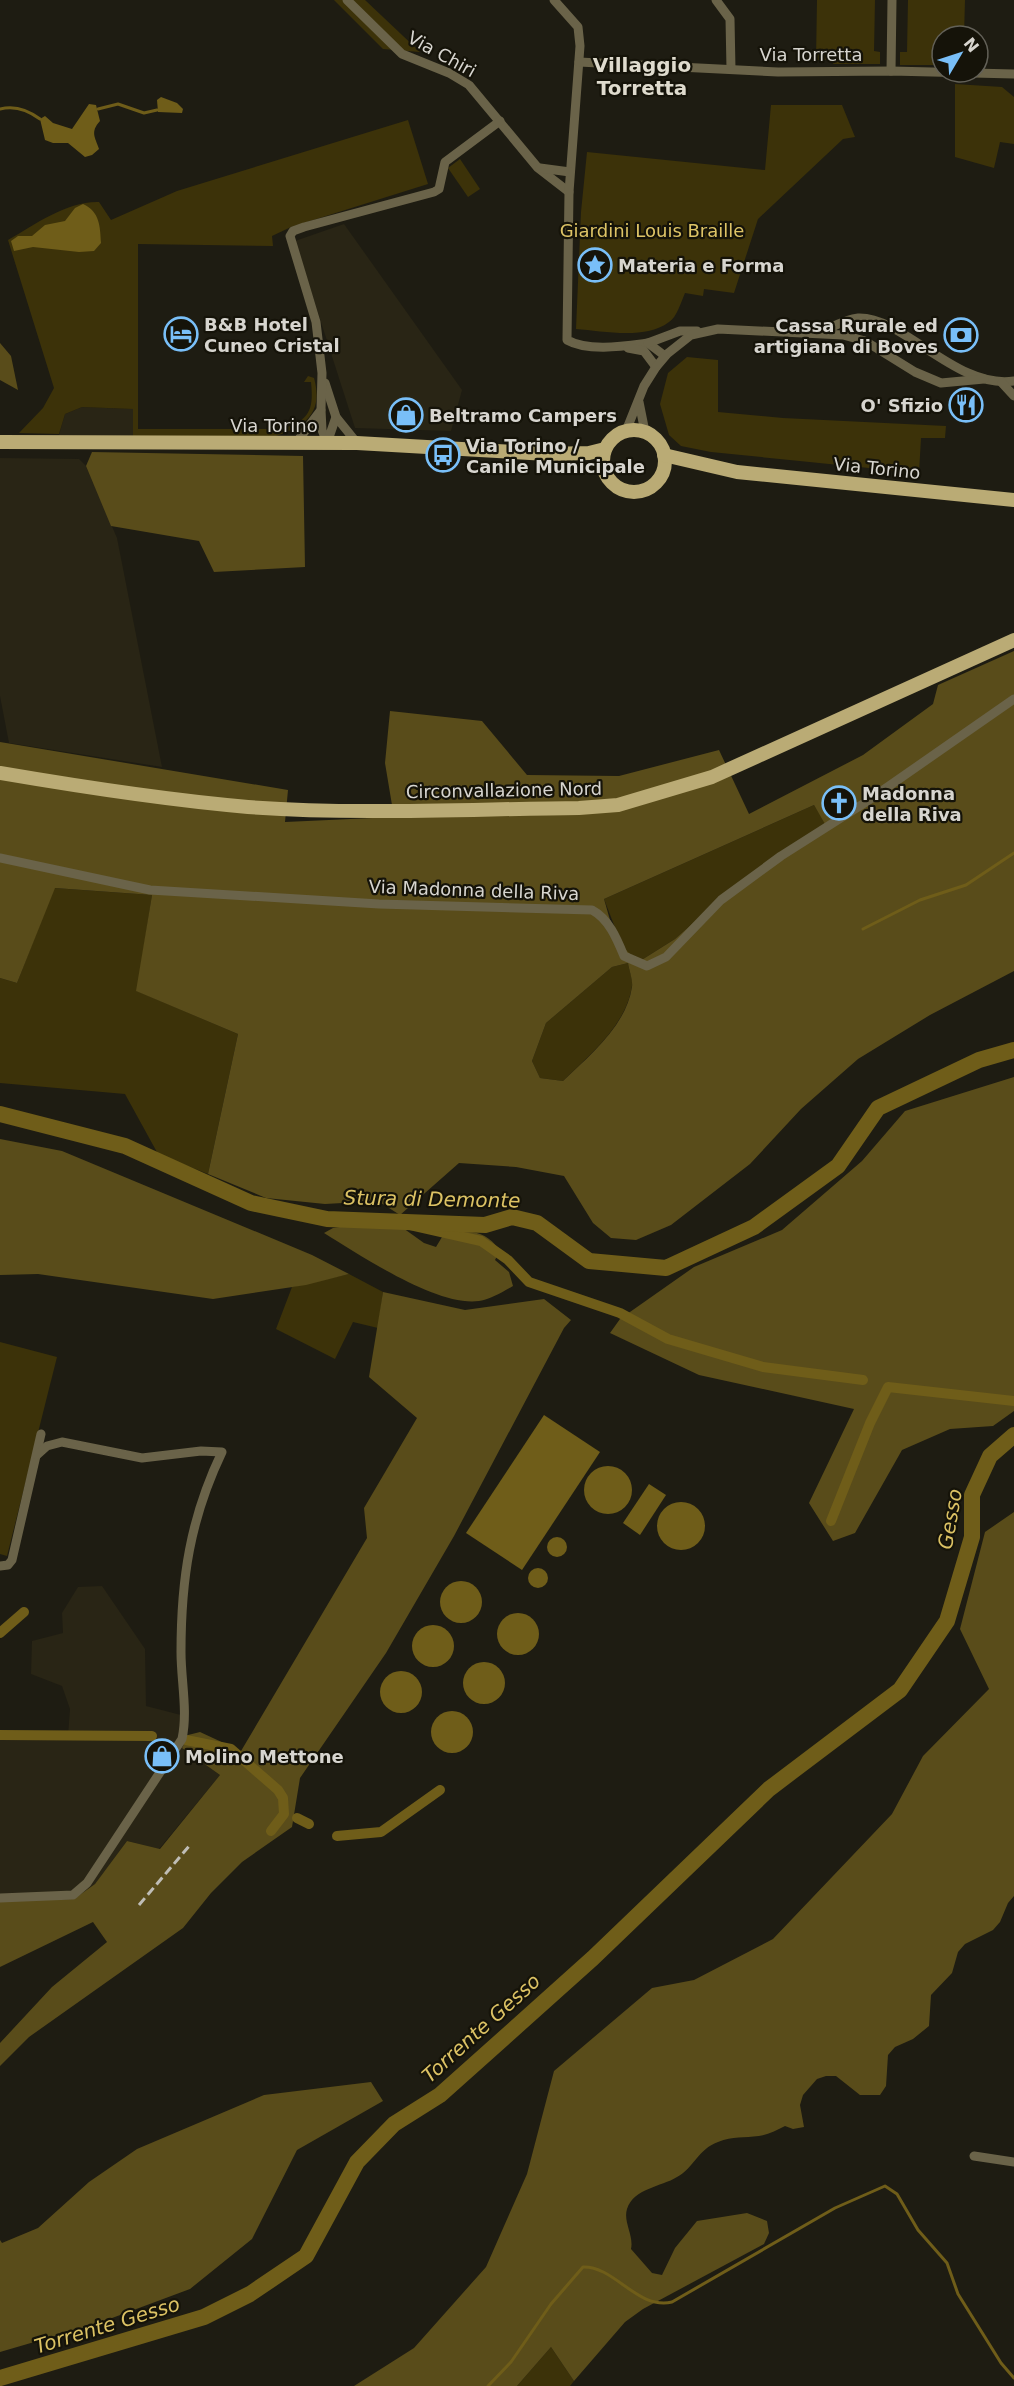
<svg xmlns="http://www.w3.org/2000/svg" width="1014" height="2386" font-family="'DejaVu Sans',sans-serif">
<style>
.built{fill:#292515}
.green{fill:#3c3209}
.forest{fill:#594c1a;fill-rule:evenodd}
.water{fill:#6f5d19}
.lines{fill:none;stroke-linecap:round;stroke-linejoin:round}
.stream{stroke:#6f5d19;stroke-width:3}
.canal{stroke:#6f5d19;stroke-width:10}
.river{stroke:#6f5d19;stroke-width:16}
.minor{stroke:#6a6349;stroke-width:9}
.primary{stroke:#baab75;stroke-width:14}
.rail{stroke:#bfbdb6;stroke-width:3;stroke-dasharray:9 4.5;stroke-linecap:butt}
.labels{text-anchor:middle;dominant-baseline:central;stroke-width:4.5;stroke-linejoin:round;paint-order:stroke}
.street-label{font-size:18px;fill:#d7d5cf;stroke:#151309}
.park-label{font-size:18px;fill:#dec466;stroke:#151309}
.poi-label{font-size:18px;font-weight:bold;fill:#d7d5cf;stroke:#151309;text-anchor:start}
.neighbourhood-label{font-size:20px;font-weight:bold;fill:#dfdbce;stroke:#151309}
.water-label{font-size:20px;font-style:italic;fill:#dcc264;stroke:#151309}
</style>
<rect width="100%" height="100%" fill="#1e1c12"/>
<g class="built">
<path d="M344 224 462 390 451 431 355 428 295 241Z"/>
<path d="M82 407 133 409V437L58 438 65 414Z"/>
<path d="M0 458 79 459 86 466 117 538 162 767 9 743 0 696Z"/>
<path d="M102 1586 145 1649 146 1706 181 1715 185 1740 182 1748 220 1775 159 1849 127 1841 95 1884 74 1899 0 1901V1740L68 1736 70 1709 62 1686 31 1674 32 1641 63 1633 62 1613 78 1587Z"/>
</g>
<g class="green">
<path d="M334 0H365L420 52 383 49Z"/>
<path d="M817 0H875L874 51 880 52V64H833L832 60H816Z"/>
<path d="M908 0H965L964 36H942V65H900V52H907Z"/>
<path d="M955 84 1002 87 1014 97V144L1000 142 994 168 955 157Z"/>
<path d="M771 105H842L855 137 843 139 758 219 734 293 704 289 703 296 685 293C681 302 677 317 669 322 646 340 603 331 576 329L581 212 587 152 765 170Z"/>
<path d="M408 120 428 184 291 227 272 236 273 246 138 244V429H282C309 420 314 411 311 382H304L308 376 314 378C324 414 304 427 273 437H133V409L82 407 65 414 59 434 19 433 43 408 54 388 8 240C36 224 67 201 99 202L111 220 177 191Z"/>
<path d="M460 159 480 189 468 197 448 168Z"/>
<path d="M687 357 718 360V412L783 418 946 426 945 438H921L919 473 711 452 681 446 669 435 660 404 668 373Z"/>
<path d="M814 805 826 824 702 915 675 939 640 961 624 951 604 899Z"/>
<path d="M54 888 152 895 137 991 238 1034 208 1174 158 1154 125 1094 0 1083V978L17 983Z"/>
<path d="M628 963C629 970 633 979 632 986 626 1026 589 1055 563 1081L540 1078 532 1061 546 1023 612 967Z"/>
<path d="M349 1274 383 1292 378 1328 353 1322 335 1359 276 1329 292 1287Z"/>
<path d="M0 1342 57 1357 7 1556 0 1554Z"/>
<path d="M551 2347 574 2381 570 2386H517Z"/>
</g>
<g class="forest">
<path d="M0 343 11 356 18 390 0 380Z"/>
<path d="M92 452 303 456 305 567 214 572 199 541 111 526 86 466Z"/>
<path d="M1014 651V971L930 1015 858 1059 801 1109 750 1164 671 1225 636 1240 611 1238 593 1223 564 1176 516 1167 459 1163 400 1215 378 1201 325 1204 266 1198 208 1174 238 1034 136 991 152 895 55 888 17 983 0 978V742L288 790 285 822 394 817 385 763 390 711 482 721 527 775 619 776 719 750 749 814 863 755 933 704 938 685ZM814 805 825 824 702 915 675 939 640 961C615 946 612 926 604 899ZM628 963C629 970 633 980 632 987 626 1026 590 1055 563 1081L540 1078 532 1061 546 1023 612 967Z"/>
<path d="M1014 1077V1411L993 1426 950 1429 902 1450 855 1533 833 1541 809 1503 854 1409 699 1375 610 1333 620 1319 694 1267 782 1230 862 1161 905 1111Z"/>
<path d="M0 1139 62 1151 312 1255 349 1274 306 1285 213 1299 38 1274 0 1275Z"/>
<path d="M359 1224 403 1228 424 1243 436 1247 442 1237C467 1230 482 1227 500 1250L495 1260 509 1272 513 1286C502 1292 491 1299 479 1301 437 1307 360 1255 324 1233L333 1228Z"/>
<path d="M383 1292 465 1310 544 1299 571 1320 564 1328 454 1536 386 1653 300 1778 292 1827 242 1862 211 1893 183 1928 29 2037 0 2066V2043L52 1987 107 1942 93 1922 0 1967V1901L74 1899 95 1884 127 1841 160 1849 220 1775 182 1748 188 1735 200 1732 241 1751 367 1538 364 1508 417 1418 369 1377Z"/>
<path d="M1014 1512V1896L1008 1903 1000 1922 993 1930 965 1944 958 1952 952 1973 931 1995 929 2026 913 2039 895 2047 888 2055 886 2086 880 2095H860L836 2076H826L817 2079 803 2095 800 2105 804 2127 793 2129 785 2126C777 2130 768 2135 759 2136 744 2138 733 2136 718 2142 698 2149 694 2168 677 2177 661 2187 634 2188 627 2209 623 2222 634 2235 631 2249L652 2273 662 2275 675 2248 697 2221 747 2213 767 2221 769 2233 764 2244 643 2309 625 2322 574 2381 551 2347 517 2386H354L414 2348 486 2267 527 2174 554 2071 652 1988 694 1980 773 1939 892 1814 923 1756 989 1689 960 1629 985 1532Z"/>
<path d="M371 2082 383 2101 297 2150 252 2239 190 2289 96 2324 0 2352V2240L2 2243 38 2228 89 2182 137 2149 264 2095Z"/>
</g>
<g class="water">
<path d="M161 97 177 103 183 109 182 113 158 112 157 100Z"/>
<path d="M89 104 96 105 100 121C90 132 95 137 99 149L92 155 85 157 68 143H53L45 140 40 119 45 116 53 123 72 129Z"/>
<path d="M83 204C100 212 100 226 101 243L94 251 79 252 33 247 14 251 11 241 18 236H32L45 225 65 221 75 208Z"/>
<path d="M544 1415 600 1452 522 1570 466 1533Z"/>
<circle cx="608" cy="1490" r="24"/>
<path d="M649 1484 666 1495 640 1535 623 1523Z"/>
<circle cx="681" cy="1526" r="24"/>
<circle cx="557" cy="1547" r="10"/>
<circle cx="538" cy="1578" r="10"/>
<circle cx="461" cy="1602" r="21"/>
<circle cx="518" cy="1634" r="21"/>
<circle cx="433" cy="1646" r="21"/>
<circle cx="484" cy="1683" r="21"/>
<circle cx="401" cy="1692" r="21"/>
<circle cx="452" cy="1732" r="21"/>
</g>
<g class="lines">
<g class="stream">
<path d="M0 109C15 105 28 110 40 119"/>
<path d="M98 109 118 104 144 113 157 110"/>
<path d="M863 929 920 900 966 885 1014 853"/>
<path d="M488 2386 511 2362 551 2304 583 2267C615 2266 637 2310 672 2302L835 2208 885 2186 897 2194 918 2230 947 2263 958 2294 1001 2363 1014 2378"/>
</g>
<g class="canal">
<path d="M388 1220 481 1241 508 1260 529 1282 620 1313 668 1339 763 1367 863 1380"/>
<path d="M831 1521 870 1423 888 1387 1014 1401"/>
<path d="M0 1633 24 1612"/>
<path d="M0 1735 152 1736"/>
<path d="M186 1740 231 1749 278 1790 283 1798 284 1814 271 1831"/>
<path d="M297 1818 309 1824"/>
<path d="M337 1836 381 1832 440 1790"/>
</g>
<g class="river">
<path d="M0 1114 125 1146 251 1203 327 1219 485 1225 512 1217 537 1223 589 1261 666 1268 754 1227 838 1166 878 1108 979 1060 1014 1050"/>
<path d="M0 2378 204 2317 250 2294 306 2256 357 2162 394 2124 440 2095 496 2045 593 1958 769 1789 900 1690 947 1621 972 1537V1495L990 1456 1014 1435"/>
</g>
<g class="minor">
<path d="M347 0 402 54 449 73 469 85 538 168 569 192"/>
<path d="M554 0 578 27 580 46 569 192 567 340C588 352 625 346 648 343L665 356"/>
<path d="M716 0 730 19 731 69"/>
<path d="M579 62 778 72 891 71 1014 74"/>
<path d="M891 71 892 0"/>
<path d="M540 168 570 172"/>
<path d="M819 333C831 328 845 319 858 318 903 316 957 390 1014 381"/>
<path d="M648 343 680 331H697"/>
<path d="M628 348 644 351 656 367"/>
<path d="M325 383 336 417 357 443"/>
<path d="M1002 383 1014 396"/>
<path d="M639 402 645 432"/>
<path d="M321 410 322 430 327 443"/>
<path d="M626 431 644 386 656 367 667 354 691 335 718 329 843 335 865 341 915 372 941 383 984 379"/>
<path d="M296 443 321 410 322 373 316 322 290 236 293 231 304 227 434 192 439 189 445 162 500 121"/>
<path d="M327 443 336 417"/>
<path d="M0 858 150 890 379 904 592 910C609 919 617 939 624 956L647 966 666 957 721 900 781 856 866 802 1014 699"/>
<path d="M0 1566 8 1565 12 1560 41 1434"/>
<path d="M0 1898 73 1895 87 1883 182 1739C188 1711 181 1681 181 1652 181 1579 190 1519 222 1452L201 1451 142 1458 62 1442 47 1446 37 1455"/>
<path d="M974 2156 1014 2162"/>
</g>
<g class="primary">
<circle cx="634" cy="461" r="31"/>
<path d="M0 442 357 443 547 454 589 453 605 449"/>
<path d="M664 455 737 472 1014 500"/>
<path d="M0 773C82 787 165 800 248 807 358 815 469 809 579 808L618 805 712 777 1014 640"/>
</g>
<path class="rail" d="M139 1905 190 1845"/>
</g>
<defs>
<g id="sight-ring" transform="scale(1.725)"><circle r="9.5" fill="#151309" stroke="#79bff8" stroke-width="1.5"/><path d="M0-6L1.8-2.2L6-1.7L2.9 1.2L3.7 5.4L0 3.3L-3.7 5.4L-2.9 1.2L-6-1.7L-1.8-2.2Z" fill="#79bff8"/></g>
<g id="hotel-ring" transform="scale(1.725)"><circle r="9.5" fill="#151309" stroke="#79bff8" stroke-width="1.5"/><path d="M-6-4.5h1.5V1H6V5H4.5V3h-9V5H-6ZM-4 0a1.8 1.8 0 1 1 3.6 0ZM.5 0V-2.5h3Q6-2.5 6 0Z" fill="#79bff8"/></g>
<g id="bank-ring" transform="scale(1.725)"><circle r="9.5" fill="#151309" stroke="#79bff8" stroke-width="1.5"/><path d="M-6-4H6V4H-6ZM0-2.3a2.3 2.3 0 1 0 0 4.6a2.3 2.3 0 1 0 0-4.6Z" fill="#79bff8"/></g>
<g id="restaurant-ring" transform="scale(1.725)"><circle r="9.5" fill="#151309" stroke="#79bff8" stroke-width="1.5"/><path d="M-5-6h1v4h1v-4h1v4h1v-4h1v5L-1.5 .5V6h-2V.5L-5-1ZM5-6V6H3V1.5H1.5Q1.5-4 5-6Z" fill="#79bff8"/></g>
<g id="shop-ring" transform="scale(1.725)"><circle r="9.5" fill="#151309" stroke="#79bff8" stroke-width="1.5"/><path d="M-5-2.5h2.3a2.7 3.5 0 0 1 5.4 0H5L5.5 6h-11ZM-1.5-2.5h3a1.5 2.3 0 0 0-3 0Z" fill="#79bff8"/></g>
<g id="bus-ring" transform="scale(1.725)"><circle r="9.5" fill="#151309" stroke="#79bff8" stroke-width="1.5"/><path d="M-5-6H5V4H4V6H2V4H-2V6H-4V4H-5ZM-3.5-4V0h7V-4ZM-3.5 1.2v1.5H-2V1.2ZM2 1.2v1.5H3.5V1.2Z" fill="#79bff8"/></g>
<g id="church-ring" transform="scale(1.725)"><circle r="9.5" fill="#151309" stroke="#79bff8" stroke-width="1.5"/><path d="M-1.2-6h2.4v3.5h3.3v2.4h-3.3V6h-2.4V-.1h-3.3v-2.4h3.3Z" fill="#79bff8"/></g>
</defs>
<g fill-rule="evenodd">
<use href="#sight-ring" x="595" y="265"/>
<use href="#hotel-ring" x="181" y="334"/>
<use href="#bank-ring" x="961" y="335"/>
<use href="#restaurant-ring" x="966" y="405"/>
<use href="#shop-ring" x="406" y="415"/>
<use href="#bus-ring" x="443" y="455"/>
<use href="#church-ring" x="839" y="803"/>
<use href="#shop-ring" x="162" y="1756"/>
</g>
<g class="labels">
<g class="street-label">
<text transform="translate(442 54) rotate(29)">Via Chiri</text>
<text x="811" y="54">Via Torretta</text>
<text x="274" y="425">Via Torino</text>
<text transform="translate(877 468) rotate(6)">Via Torino</text>
<text transform="translate(504 790) rotate(-1)">Circonvallazione Nord</text>
<text transform="translate(474 890) rotate(2)">Via Madonna della Riva</text>
</g>
<g class="park-label">
<text x="652" y="230">Giardini Louis Braille</text>
</g>
<g class="poi-label">
<text x="618" y="265">Materia e Forma</text>
<text x="204" y="324">B&amp;B Hotel<tspan x="204" dy="21">Cuneo Cristal</tspan></text>
<text x="938" y="325" text-anchor="end">Cassa Rurale ed<tspan x="938" dy="21">artigiana di Boves</tspan></text>
<text x="943" y="405" text-anchor="end">O' Sfizio</text>
<text x="429" y="415">Beltramo Campers</text>
<text x="466" y="445">Via Torino /<tspan x="466" dy="21">Canile Municipale</tspan></text>
<text x="862" y="793">Madonna<tspan x="862" dy="21">della Riva</tspan></text>
<text x="185" y="1756">Molino Mettone</text>
</g>
<g class="neighbourhood-label">
<text x="642" y="65">Villaggio<tspan x="642" dy="23">Torretta</tspan></text>
</g>
<g class="water-label">
<text transform="translate(432 1199) rotate(1)">Stura di Demonte</text>
<text transform="translate(950 1519) rotate(-80)">Gesso</text>
<text transform="translate(481 2028) rotate(-42)">Torrente Gesso</text>
<text transform="translate(107 2325) rotate(-17)">Torrente Gesso</text>
</g>
</g>
<g transform="translate(960 54) rotate(51)"><circle r="28" fill="#151309" stroke="#636158" stroke-width="1.5"/>
<path d="M0-4.5L10 22L0 15L-10 22Z" fill="#79bff8"/>
<text y="-9" font-size="16" font-weight="bold" text-anchor="middle" fill="#d7d5cf">N</text>
</g>
</svg>
